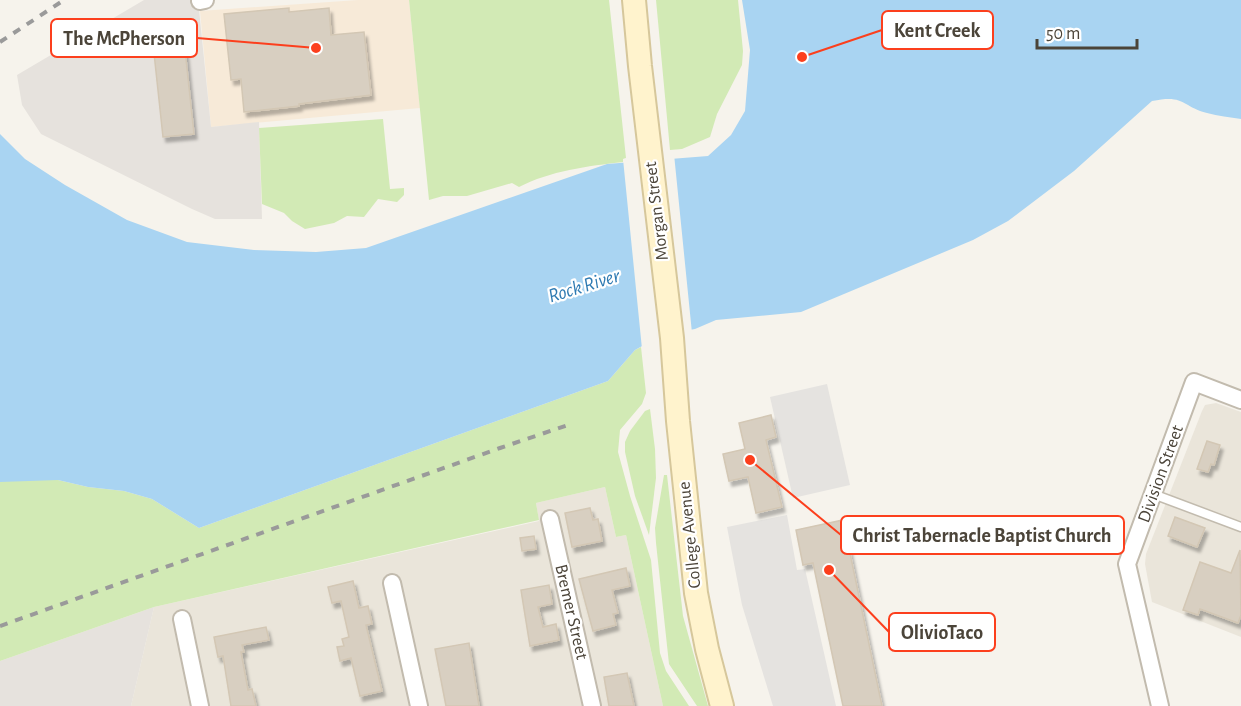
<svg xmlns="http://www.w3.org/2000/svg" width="1241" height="706" font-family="'Alegreya Sans',sans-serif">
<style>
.residential{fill:#eae5da}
.commercial{fill:#f7ead8}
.industrial{fill:#e6e2dd}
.green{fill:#d2eab5}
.parking{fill:#e5e3e0}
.water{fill:#a9d4f2}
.pier{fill:#f6f3ec}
.building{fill:#d8cfc1;stroke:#d3c7b4;stroke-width:1.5;filter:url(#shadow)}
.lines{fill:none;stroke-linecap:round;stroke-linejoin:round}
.lane-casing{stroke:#c2bbae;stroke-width:11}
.street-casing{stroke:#c2bbae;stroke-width:20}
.secondary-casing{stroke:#d6c79b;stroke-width:26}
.lane{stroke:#fff;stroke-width:8}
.street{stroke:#fff;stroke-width:16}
.secondary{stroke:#fff3cd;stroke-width:22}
.rail{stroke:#9a9a9a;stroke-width:4;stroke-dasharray:8 8;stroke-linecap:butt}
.labels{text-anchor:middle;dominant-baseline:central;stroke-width:4.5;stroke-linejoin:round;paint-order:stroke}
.street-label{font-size:18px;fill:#4b4439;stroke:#fff}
.water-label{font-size:20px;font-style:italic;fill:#2e7ab2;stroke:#fff}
.leader{fill:none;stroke:#fc3f1d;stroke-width:2}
.callout-dot{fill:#fc3f1d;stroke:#fff;stroke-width:2}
.callout{fill:#fff;stroke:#fc3f1d;stroke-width:2}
.callout-label{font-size:20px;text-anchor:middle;font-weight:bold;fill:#4b4439}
</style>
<defs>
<filter id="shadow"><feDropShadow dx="3" dy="5" stdDeviation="1.5" flood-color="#0004"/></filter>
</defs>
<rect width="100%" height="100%" fill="#f6f3ec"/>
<g class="residential">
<path d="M1216 403 1241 412V637L1152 602 1145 564 1146 554 1202 411 1205 405Z"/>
<path d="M605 487 616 537 626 535 663 706H131L154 607 539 521 536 503Z"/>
</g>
<path class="commercial" d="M358 0H409L420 108 211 127 200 11Z"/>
<g class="industrial">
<path d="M144 0H198L211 127 259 122 262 219H215L192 209 41 134 22 105 17 75Z"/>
<path d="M154 607 131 706H0V661Z"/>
</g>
<g class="green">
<path d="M409 0H609L626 158 623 159V162C588 166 550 171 519 187L512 183 467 196H443L429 200Z"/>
<path d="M656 0H738L743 51 742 65 717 114 710 137 682 149 670 150Z"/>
<path d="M383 119 390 189 404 188V195L397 202 378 199 364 217 347 216 334 223 305 229 292 221 284 213 262 204 259 128Z"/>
<path d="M641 347 646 393 642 404 620 430 618 452 630 496 651 560 660 653 666 671 689 706H663L626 535 616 537 605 487 536 503 539 520 154 607 0 661V480H58L88 487 124 491 152 499 199 528 608 381 635 350Z"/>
<path d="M650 409 655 449 656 478 649 535 635 496 625 452V442L630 431 645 411Z"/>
<path d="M664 475H667L683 616 708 706H697L669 664 656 543 655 528Z"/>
</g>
<g class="parking">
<path d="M827 384 850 485 793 498 770 397Z"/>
<path d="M787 515 797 570 805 569 836 706H773L742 605 727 527Z"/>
</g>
<path class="water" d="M742 0H1241V119C1230 117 1218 116 1207 113 1181 106 1185 94 1152 101L1074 171 1008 221 973 240 801 312 716 320 695 329 662 335 635 350 608 381 199 528 152 499 124 491 88 487 58 480 0 482V134L25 159 65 185 127 220 187 242 254 250 316 252 366 248 607 164 708 156 731 135 745 111 750 50Z"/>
<path class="pier" d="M674 154 692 333 663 338 642 349 623 159Z"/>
<g class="building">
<path d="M289 8V12L329 8 331 35 364 32 371 95 299 104V106L244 112 241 79 231 80 224 14Z"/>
<path d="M182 22 194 134 163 137 151 25Z"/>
<path d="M771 415 776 437 766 440 782 507 756 513 748 477 729 481 723 454 745 449 739 423Z"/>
<path d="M1207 441 1220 445 1214 465 1211 464 1208 472 1197 469Z"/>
<path d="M590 508 593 520 598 519 602 541 572 547 565 513Z"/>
<path d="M1175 517 1205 528 1197 547 1168 536Z"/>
<path d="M843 520 882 706H843L813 563 803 565 796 530Z"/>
<path d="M534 536 536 549 522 551 520 538Z"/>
<path d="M1240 550 1241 615 1238 623 1200 609 1198 615 1183 610 1200 562 1231 573Z"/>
<path d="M626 568 630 586 612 590 618 613 613 614 616 625 593 631 579 579Z"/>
<path d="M353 581 359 608 368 606 372 624 366 625 382 691 360 696 351 658 340 661 337 647 344 646 342 639 349 637 341 601 332 603 328 587Z"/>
<path d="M549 585 552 604 538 607 543 627 556 624 559 640 530 646 521 590Z"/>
<path d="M266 627 269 640 242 645 244 652H241L248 690 252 689 256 706H231L223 656 218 657 214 637Z"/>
<path d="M469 643 479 706H446L435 649Z"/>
<path d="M627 673 634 706H609L604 677Z"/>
</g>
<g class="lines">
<g class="lane-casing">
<path id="lane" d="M1153 494 1241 527"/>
</g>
<g class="street-casing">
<g id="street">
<path d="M200 1 205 0"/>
<path d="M550 519 592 706"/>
<path d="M392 583 419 706"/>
<path d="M182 619 200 706"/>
<path d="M1160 706 1127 564 1194 382 1241 400"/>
</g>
</g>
<g class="secondary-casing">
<path id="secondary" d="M634 0 640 66 672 338 678 421 696 593 707 649 722 706"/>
</g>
<use href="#lane" class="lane"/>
<use href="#street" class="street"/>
<use href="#secondary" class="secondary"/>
<g class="rail">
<path d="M0 42 64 0"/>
<path d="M0 626 500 448 571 424"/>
</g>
</g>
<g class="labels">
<g class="street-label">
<text transform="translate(657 211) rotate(-97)">Morgan Street</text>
<text transform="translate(1161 474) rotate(-70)">Division Street</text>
<text transform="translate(690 535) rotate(-96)">College Avenue</text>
<text transform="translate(571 612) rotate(77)">Bremer Street</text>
</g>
<g class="water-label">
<text transform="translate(584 286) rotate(-17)">Rock River</text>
</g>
</g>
<path class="leader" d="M802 57L882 30M316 48L197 38M750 460L841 535M829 570L889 632"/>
<g class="callout-dot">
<circle cx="802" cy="57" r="6"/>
<circle cx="316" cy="48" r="6"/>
<circle cx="750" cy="460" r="6"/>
<circle cx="829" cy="570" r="6"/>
</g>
<g class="callout">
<rect x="882" y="11" width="111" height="38" rx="6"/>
<rect x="51" y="19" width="146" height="38" rx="6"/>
<rect x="841" y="516" width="283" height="38" rx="6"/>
<rect x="889" y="613" width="106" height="38" rx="6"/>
</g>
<g class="callout-label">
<text x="937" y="37">Kent Creek</text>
<text x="124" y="45">The McPherson</text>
<text x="982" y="542">Christ Tabernacle Baptist Church</text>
<text x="942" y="639">OlivioTaco</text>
</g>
<path d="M1037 39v9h100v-9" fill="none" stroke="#4b4439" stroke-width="3"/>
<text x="1046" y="39" font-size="18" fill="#4b4439" stroke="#ffffff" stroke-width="4.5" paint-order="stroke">50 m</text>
</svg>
